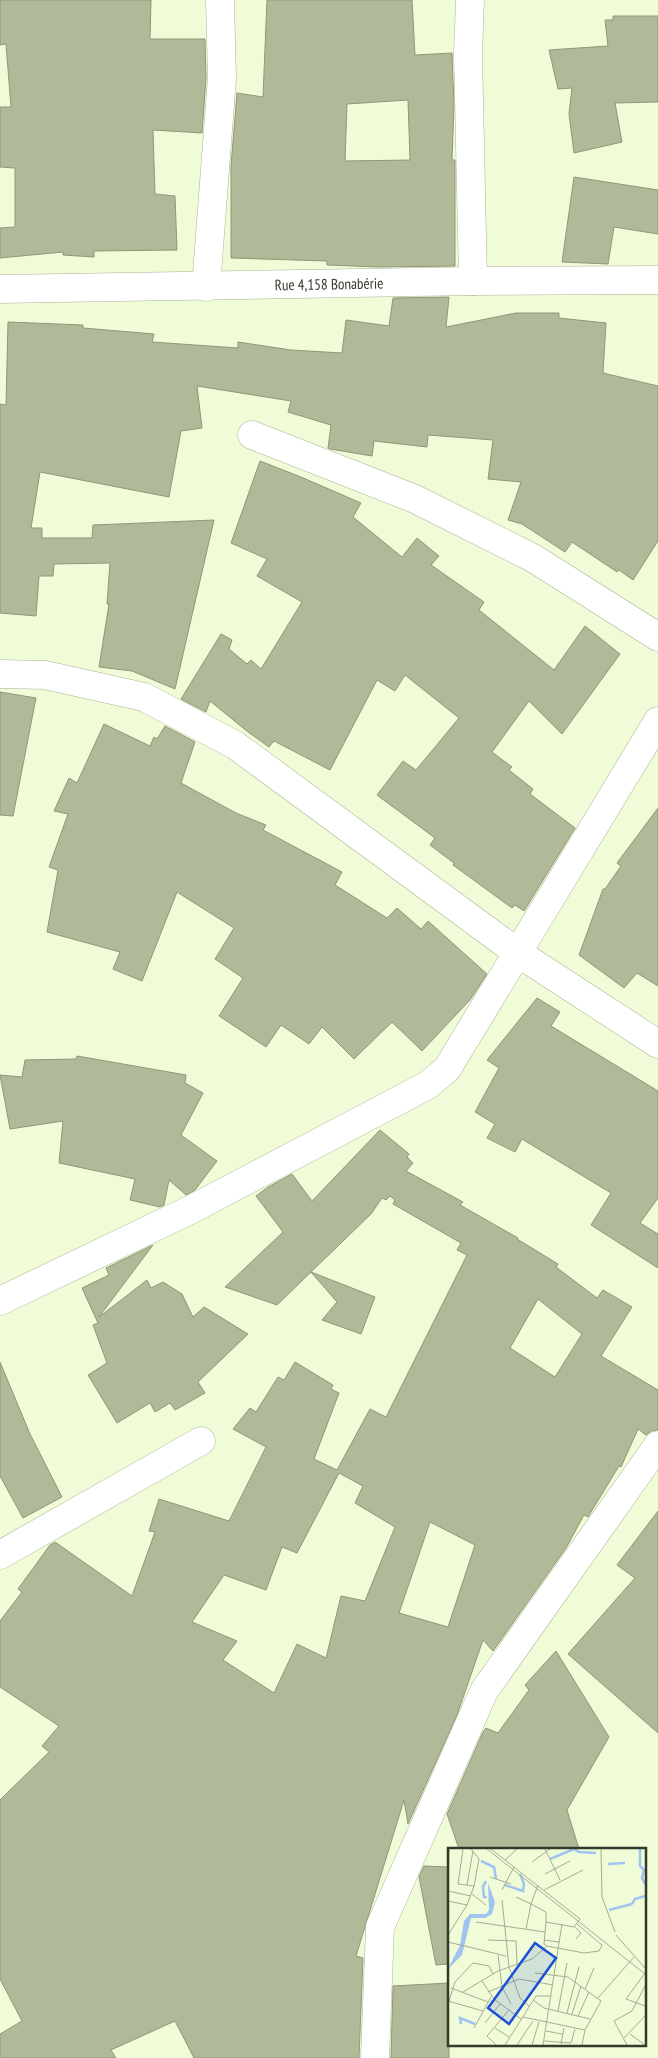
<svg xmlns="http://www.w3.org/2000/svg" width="658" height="2058" font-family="'PT Sans Narrow',sans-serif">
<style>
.building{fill:#b0ba99;stroke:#8e9878;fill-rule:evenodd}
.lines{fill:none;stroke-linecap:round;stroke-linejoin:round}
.minor-casing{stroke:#aab493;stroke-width:29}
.minor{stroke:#fff;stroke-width:28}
.labels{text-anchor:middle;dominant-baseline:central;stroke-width:4;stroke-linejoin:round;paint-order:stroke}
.street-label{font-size:15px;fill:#34392b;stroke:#f0fbd8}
.inset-river{fill:none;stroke:#a0c4ee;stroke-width:2.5}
.inset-road{fill:none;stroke:#a5ad93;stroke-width:1}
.view{fill:#1d4ed8;fill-opacity:0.15;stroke:#1d4ed8;stroke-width:2.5}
.inset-edge{fill:none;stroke:#34392b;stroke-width:2.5}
</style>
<rect width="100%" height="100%" fill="#f0fbd8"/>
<g class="building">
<path d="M0 0H151L150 39H205L206 78 202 133 153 130 155 194 175 196 177 250 94 251V257L63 255V252L0 258V228L15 227V168L0 167V107H11L6 44 0 45Z"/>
<path d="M267 0H412L415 55 452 53 454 106 452 160H455V266L378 267 327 265V261L231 258V166L237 93 263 97ZM408 100 410 160 345 161 347 104Z"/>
<path d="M613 16H658V102L615 103 622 142 574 153 569 114 572 88 558 89 549 50 608 46 605 20H613Z"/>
<path d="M574 177 658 190V234L614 227 608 264 562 262Z"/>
<path d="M449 297 446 327 516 313H559V318L606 323 603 373 658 386V541L633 580 619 570 617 572 572 542 565 552 522 524 508 520 521 482 488 479 493 440 428 435 427 447 374 441 372 456 330 449 328 448 331 425 288 412 291 401 197 386 202 428 181 431 169 497 40 472 31 528H42V538H92L93 525 214 520 175 689 132 671 99 667 109 604H107L110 563 54 564 53 576H39L36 616 0 613V404L6 405 8 322 83 325V328L154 334 152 342 238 348V342L291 350 342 353 346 320 389 326 393 298Z"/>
<path d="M260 461 301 477 361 503 353 517 402 557 417 538 439 556 431 565 484 602 479 610 554 670 585 626 620 654 562 734 529 701 492 752 512 767 509 770 533 789 530 794 575 828 524 911 515 905 512 908 453 865 454 863 430 845 435 838 377 795 403 761 416 770 459 718 405 675 395 691 377 680 330 770 274 741 269 747 248 732 210 701 206 712 181 699 221 634 232 640 229 649 247 664 251 660 261 669 302 602 257 576 267 559 231 543Z"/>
<path d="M0 692 36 698 13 816 0 815Z"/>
<path d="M104 724 150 746 154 737 157 739 165 726 195 742 181 783 236 813 266 825 263 830 342 872 335 885 387 918 397 908 421 929 428 921 487 974 470 1000 422 1051 392 1022 354 1059 322 1027 309 1044 281 1025 266 1047 219 1016 243 978 215 959 234 928 177 892 142 981 113 969 120 952 47 932 58 870 49 867 68 814 54 811 69 778 77 783Z"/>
<path d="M658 808V986L637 973 624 988 579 955 603 889H605L621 866 617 863Z"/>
<path d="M537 998 560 1012 551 1026 658 1091V1198L640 1223 658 1234V1268L591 1225 611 1193 522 1139 515 1152 487 1138 495 1124 475 1112 499 1068 487 1060Z"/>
<path d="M77 1056 186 1075 185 1083 203 1093 181 1135 217 1161 195 1190 186 1195 169 1180 164 1205 160 1207 130 1200 135 1179 59 1163 63 1121 10 1129 0 1075 22 1077 25 1060 76 1059Z"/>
<path d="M380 1130 409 1154 407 1157 413 1163 406 1171 463 1202 460 1205 518 1238 517 1239 558 1264 556 1267 597 1298 603 1290 632 1307 601 1356 658 1390V1430L651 1431 646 1435 638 1429 621 1467 619 1466 588 1517 584 1515 566 1548 493 1651 483 1640 457 1715 408 1824 404 1800 356 1956 363 1958 359 2058H194L175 2021 111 2050 116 2058H0V2034L22 2021 0 1979V1800L49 1752 42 1746 59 1726 0 1687V1621L22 1592 18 1589 50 1545 55 1542 132 1596 155 1532 149 1531 159 1499 229 1521 266 1447 233 1429 250 1408 256 1412 278 1377 284 1380 295 1362 333 1385 331 1389 339 1393 314 1459 337 1470 370 1409 386 1417 467 1255 457 1250 461 1243 393 1204 395 1200 390 1196 386 1200 382 1198 371 1214 311 1272 375 1297 361 1334 322 1320 337 1302 311 1272 277 1305 225 1287 283 1232 256 1196 268 1187 292 1174 312 1201ZM538 1299 582 1334 555 1377 510 1348ZM339 1473 363 1486 355 1503 395 1527 365 1601 341 1596 326 1658 297 1644 274 1693 223 1660 237 1641 192 1622 224 1575 266 1590 282 1547 297 1553ZM430 1522 475 1545 448 1627 399 1613Z"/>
<path d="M153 1245 99 1317 147 1280 151 1288 163 1282 182 1294 193 1317 204 1307 248 1334 198 1382 205 1393 175 1410 170 1403 155 1412 150 1403 117 1423 88 1375 107 1363 93 1325 98 1323 82 1288 109 1275 106 1268Z"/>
<path d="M0 1362 30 1434 62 1497 23 1518 0 1476Z"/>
<path d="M658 1511V1733L568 1654 635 1578 617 1565Z"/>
<path d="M556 1651 609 1737 567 1810 579 1849H459L447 1814 483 1732 486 1728 498 1733 529 1690 525 1685Z"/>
<path d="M424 1866 449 1867V1964L436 1965 419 1877Z"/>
<path d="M449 1983V2058H391L393 1986Z"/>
</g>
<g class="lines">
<g class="minor-casing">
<g id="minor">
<path d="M470 0 468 53 473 281"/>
<path d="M206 287 222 78 220 0"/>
<path id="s1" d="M0 289 473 281 658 280"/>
<path d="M252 435 415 499 533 558 658 637"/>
<path d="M0 674 45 675 144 697 235 745 518 953 658 1044"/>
<path d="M0 1301 190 1210 428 1085 447 1069 658 721"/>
<path d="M0 1555 201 1441"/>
<path d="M375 2058 380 1927 484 1691 658 1445"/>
</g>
</g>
<use href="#minor" class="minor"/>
</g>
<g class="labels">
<g class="street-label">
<text stroke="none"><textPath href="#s1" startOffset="329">Rue 4,158 Bonabérie</textPath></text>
</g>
</g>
<g transform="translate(448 1848)">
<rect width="198" height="198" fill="#f0fbd8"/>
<path d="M40 35 47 54 44 66 37 70H23L14 107 0 121 12 97 16 73 22 66H38L41 62Z" fill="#a0c4ee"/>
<path class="inset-river" d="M192 1V18L196 22 194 30 197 36M102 11 126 1 131 4 148 5M33 13 46 19 48 31M160 16 177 15M38 33 35 39 36 49H39M57 37 75 43 76 36 72 26M184 56 187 51 197 48M161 62 184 56M13 176 12 170 27 176"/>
<path class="inset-road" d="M15 1 10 36 26 38M39 1 197 126M43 1 132 71 126 79 98 74V64L83 56 78 81M97 1 112 32M153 1 154 49 167 84M57 12 69 1M84 14 102 1M97 26 122 13M42 29 63 36M19 37 25 3M0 40 1 1M54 42 66 19M96 42 135 22M0 43 23 48M24 46 38 57M68 49 83 56 90 37M54 52 61 119 72 150 81 158M0 53 19 57M28 74 97 84 98 74M127 79 133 85 128 91M97 84 96 96 99 98M0 87 19 57 26 38 31 11 23 1M168 87 197 120M40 92 68 93 69 116M96 92 111 94M0 94 58 108M50 107 54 139 63 156M87 125 120 129 153 153 137 182 134 197M34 133 46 151 73 171M3 140 40 154M137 141 146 120M15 144 50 123 84 111 99 98 136 105 151 103 154 97 129 76M40 144 71 131 105 137M150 150 186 109M178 151 197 125M178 151 197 158M85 152 96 160 142 171M0 153 35 163M1 153 7 134 25 115 41 118 45 126M110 163 119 115M119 165 131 119M124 166 133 138M130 168 141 144M75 169 137 182M37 175 52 156M26 180 43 149M47 180 61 189M98 183 114 186M182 186 197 197M176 190 197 168M96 193 123 195 127 181M113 196 116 180M48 197 39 188 61 162M57 197 88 148H103M69 197 85 173M84 197 91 174M95 197 114 76M179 197 166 173 184 163 197 138"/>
<path class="view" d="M87 95 108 110 61 176 40 160Z"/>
<rect width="198" height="198" class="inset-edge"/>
</g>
</svg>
